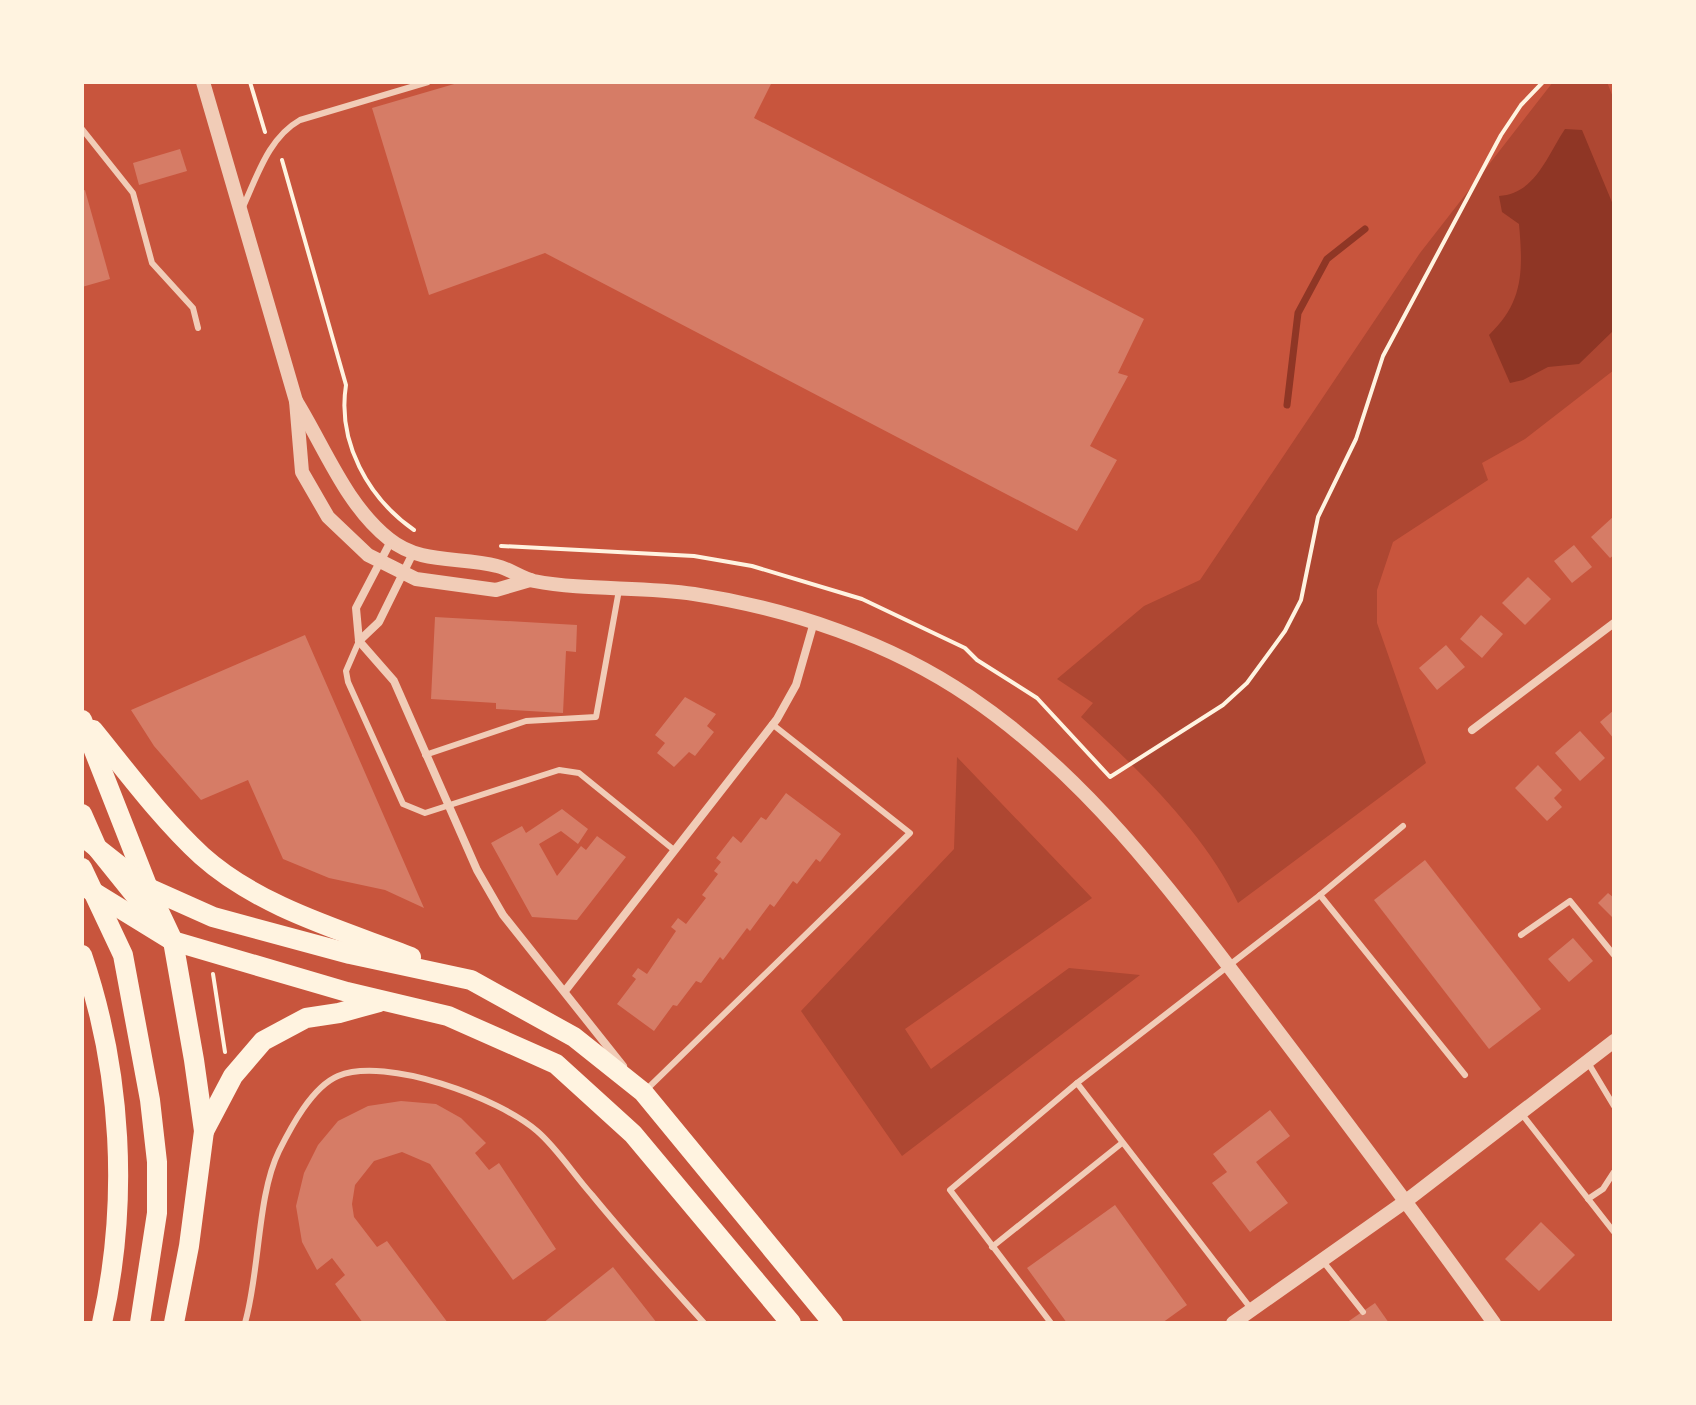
<svg xmlns="http://www.w3.org/2000/svg" width="1696" height="1405" font-family="Karla,sans-serif">
<style>
.green{fill:#ae4732}
.water{fill:#8f3625}
.lines{fill:none;stroke-linecap:round;stroke-linejoin:round}
.stream{stroke:#8f3625;stroke-width:7}
.building{fill:#d67c66}
.path{stroke:#fff3e0;stroke-width:4}
.service{stroke:#f1ccb7;stroke-width:6}
.minor{stroke:#f1ccb7;stroke-width:8}
.tertiary{stroke:#f1ccb7;stroke-width:14}
.primary{stroke:#fff3e0;stroke-width:20}
</style>
<rect width="100%" height="100%" fill="#c8553d"/>
<g class="green">
<path d="M1553 82H1607L1614 100V370L1525 439 1482 463 1488 480 1393 542 1377 590V623L1426 763 1238 903C1204 832 1139 770 1081 717L1093 703 1057 679 1144 606 1200 580 1420 253Z"/>
<path d="M957 757 1092 898 905 1029 931 1069 1069 968 1140 975 902 1156 801 1011 954 849Z"/>
</g>
<path class="water" d="M1565 129 1582 130 1614 207V330L1579 364 1548 367 1523 380 1510 383 1489 335C1524 302 1523 270 1519 224L1502 212 1499 196C1535 194 1547 156 1565 129Z"/>
<g class="lines">
<path class="stream" d="M1287 405 1298 313 1327 259 1365 229"/>
</g>
<g class="building">
<path d="M461 82H772L754 118 1144 319 1118 373 1128 376 1090 446 1117 460 1077 531 545 253 429 295 372 108Z"/>
<path d="M180 149 187 171 139 185 133 163Z"/>
<path d="M85 190 110 279 82 287V191Z"/>
<path d="M1614 516V555L1610 558 1591 537Z"/>
<path d="M1574 545 1592 567 1572 583 1554 561Z"/>
<path d="M1528 577 1551 599 1525 625 1502 603Z"/>
<path d="M1481 615 1503 634 1482 658 1460 639Z"/>
<path d="M435 617 577 625 576 652 566 651 563 713 496 709V703L431 699Z"/>
<path d="M305 635 424 908 385 890 329 878 283 859 248 780 201 800 154 746 131 710Z"/>
<path d="M1446 645 1465 667 1437 690 1419 668Z"/>
<path d="M685 697 716 714 707 726 714 732 695 756 689 752 674 767 657 753 665 743 655 735Z"/>
<path d="M1614 710V739L1600 722Z"/>
<path d="M1580 731 1605 758 1580 781 1555 753Z"/>
<path d="M1538 765 1562 790 1554 798 1562 807 1547 821 1515 788Z"/>
<path d="M786 793 841 834 820 862 816 859 797 884 793 881 774 907 770 904 750 931 747 928 723 960 720 957 701 983 696 981 677 1006 673 1005 654 1031 617 1004 636 979 632 976 638 968 647 974 676 931 671 927 678 918 686 924 706 898 702 895 718 874 714 871 721 862 716 858 733 836 741 843 761 817 766 820Z"/>
<path d="M562 809 588 829 578 844 561 831 539 844 557 876 581 846 586 850 597 836 626 857 577 920 532 917 491 843 522 826 526 833Z"/>
<path d="M1425 860 1541 1009 1489 1049 1374 900Z"/>
<path d="M1608 893 1614 898V919L1598 903Z"/>
<path d="M1573 938 1593 961 1569 982 1548 959Z"/>
<path d="M401 1101 436 1104 461 1118 486 1143 475 1153 489 1170 499 1163 556 1249 513 1280 430 1164 402 1152 374 1161 355 1185 352 1204 354 1217 377 1247 387 1241 448 1323H363L335 1284 345 1275 332 1258 317 1270 302 1242 296 1206 304 1173 318 1145 338 1121 368 1106Z"/>
<path d="M1270 1110 1290 1136 1256 1162 1288 1203 1250 1232 1212 1183 1227 1172 1213 1154Z"/>
<path d="M1115 1205 1187 1305 1162 1323H1067L1027 1268Z"/>
<path d="M1541 1222 1575 1255 1539 1291 1505 1259Z"/>
<path d="M613 1267 657 1323H543Z"/>
<path d="M1375 1303 1389 1323H1346Z"/>
</g>
<g class="lines">
<g class="path">
<path d="M250 82 265 132"/>
<path d="M282 160 346 385C337 442 368 498 414 530"/>
<path d="M501 546 694 556 752 566 862 599 965 648 977 660 1037 698 1110 777 1223 705 1247 683 1285 631 1301 600 1318 517 1356 439 1383 356 1501 135 1521 105 1543 82"/>
<path d="M213 974 225 1052"/>
</g>
<g class="service">
<path d="M82 129 133 193 152 263 193 308 198 328"/>
<path d="M242 209C257 177 268 138 300 120L428 82"/>
<path d="M359 641 346 671 348 682 403 804 425 813 559 770 579 773 674 850"/>
<path d="M425 755 526 721 596 717 619 590"/>
<path d="M1320 895 1403 826"/>
<path d="M1521 935 1570 901 1614 955"/>
<path d="M1587 1061 1614 1106"/>
<path d="M1077 1083 1320 895 1465 1075"/>
<path d="M646 1090 910 833 772 724"/>
<path d="M1521 1113 1614 1232"/>
<path d="M1588 1199 1603 1189 1614 1172"/>
<path d="M992 1247 1122 1143"/>
<path d="M1322 1260 1363 1312"/>
<path d="M245 1323C260 1271 257 1196 279 1151 291 1127 312 1087 338 1076 386 1056 499 1098 537 1131 557 1148 574 1175 592 1195 628 1239 666 1281 704 1323"/>
<path d="M1051 1323 950 1190 1077 1083 1252 1310"/>
</g>
<g class="minor">
<path d="M391 541 356 608 359 641 394 681 477 870 503 915 623 1066"/>
<path d="M359 641 379 622 413 553"/>
<path d="M1472 730 1614 623"/>
<path d="M565 991 777 719 796 685 814 622"/>
</g>
<g class="tertiary">
<path d="M203 82 296 401 302 472 328 517 368 555 416 579 496 590 530 580"/>
<path d="M296 401C325 448 346 505 389 539 421 565 460 556 497 566 510 569 521 578 534 581 586 591 641 586 694 594 791 609 889 642 970 697 1091 779 1177 898 1264 1013 1342 1116 1419 1218 1494 1323"/>
<path d="M1233 1323 1406 1201 1614 1041"/>
</g>
<g class="primary">
<path d="M82 720 148 888 173 941 194 1060 204 1131 189 1246 174 1323"/>
<path d="M93 730C128 773 161 818 202 856 259 907 341 930 411 957"/>
<path d="M82 814 97 848 159 925"/>
<path d="M82 836 148 888 213 917 350 954 471 980 574 1037 643 1092 833 1323"/>
<path d="M82 868 123 955 150 1100 157 1162V1213L140 1323"/>
<path d="M82 885 173 941 347 992 448 1016 556 1064 633 1134 791 1323"/>
<path d="M82 955C122 1072 129 1202 102 1323"/>
<path d="M204 1131 233 1076 263 1041 306 1018 339 1013 379 1002"/>
</g>
</g>
<rect width="1696" height="1405" fill="none" stroke="#fff3e0" stroke-width="168"/>
</svg>
